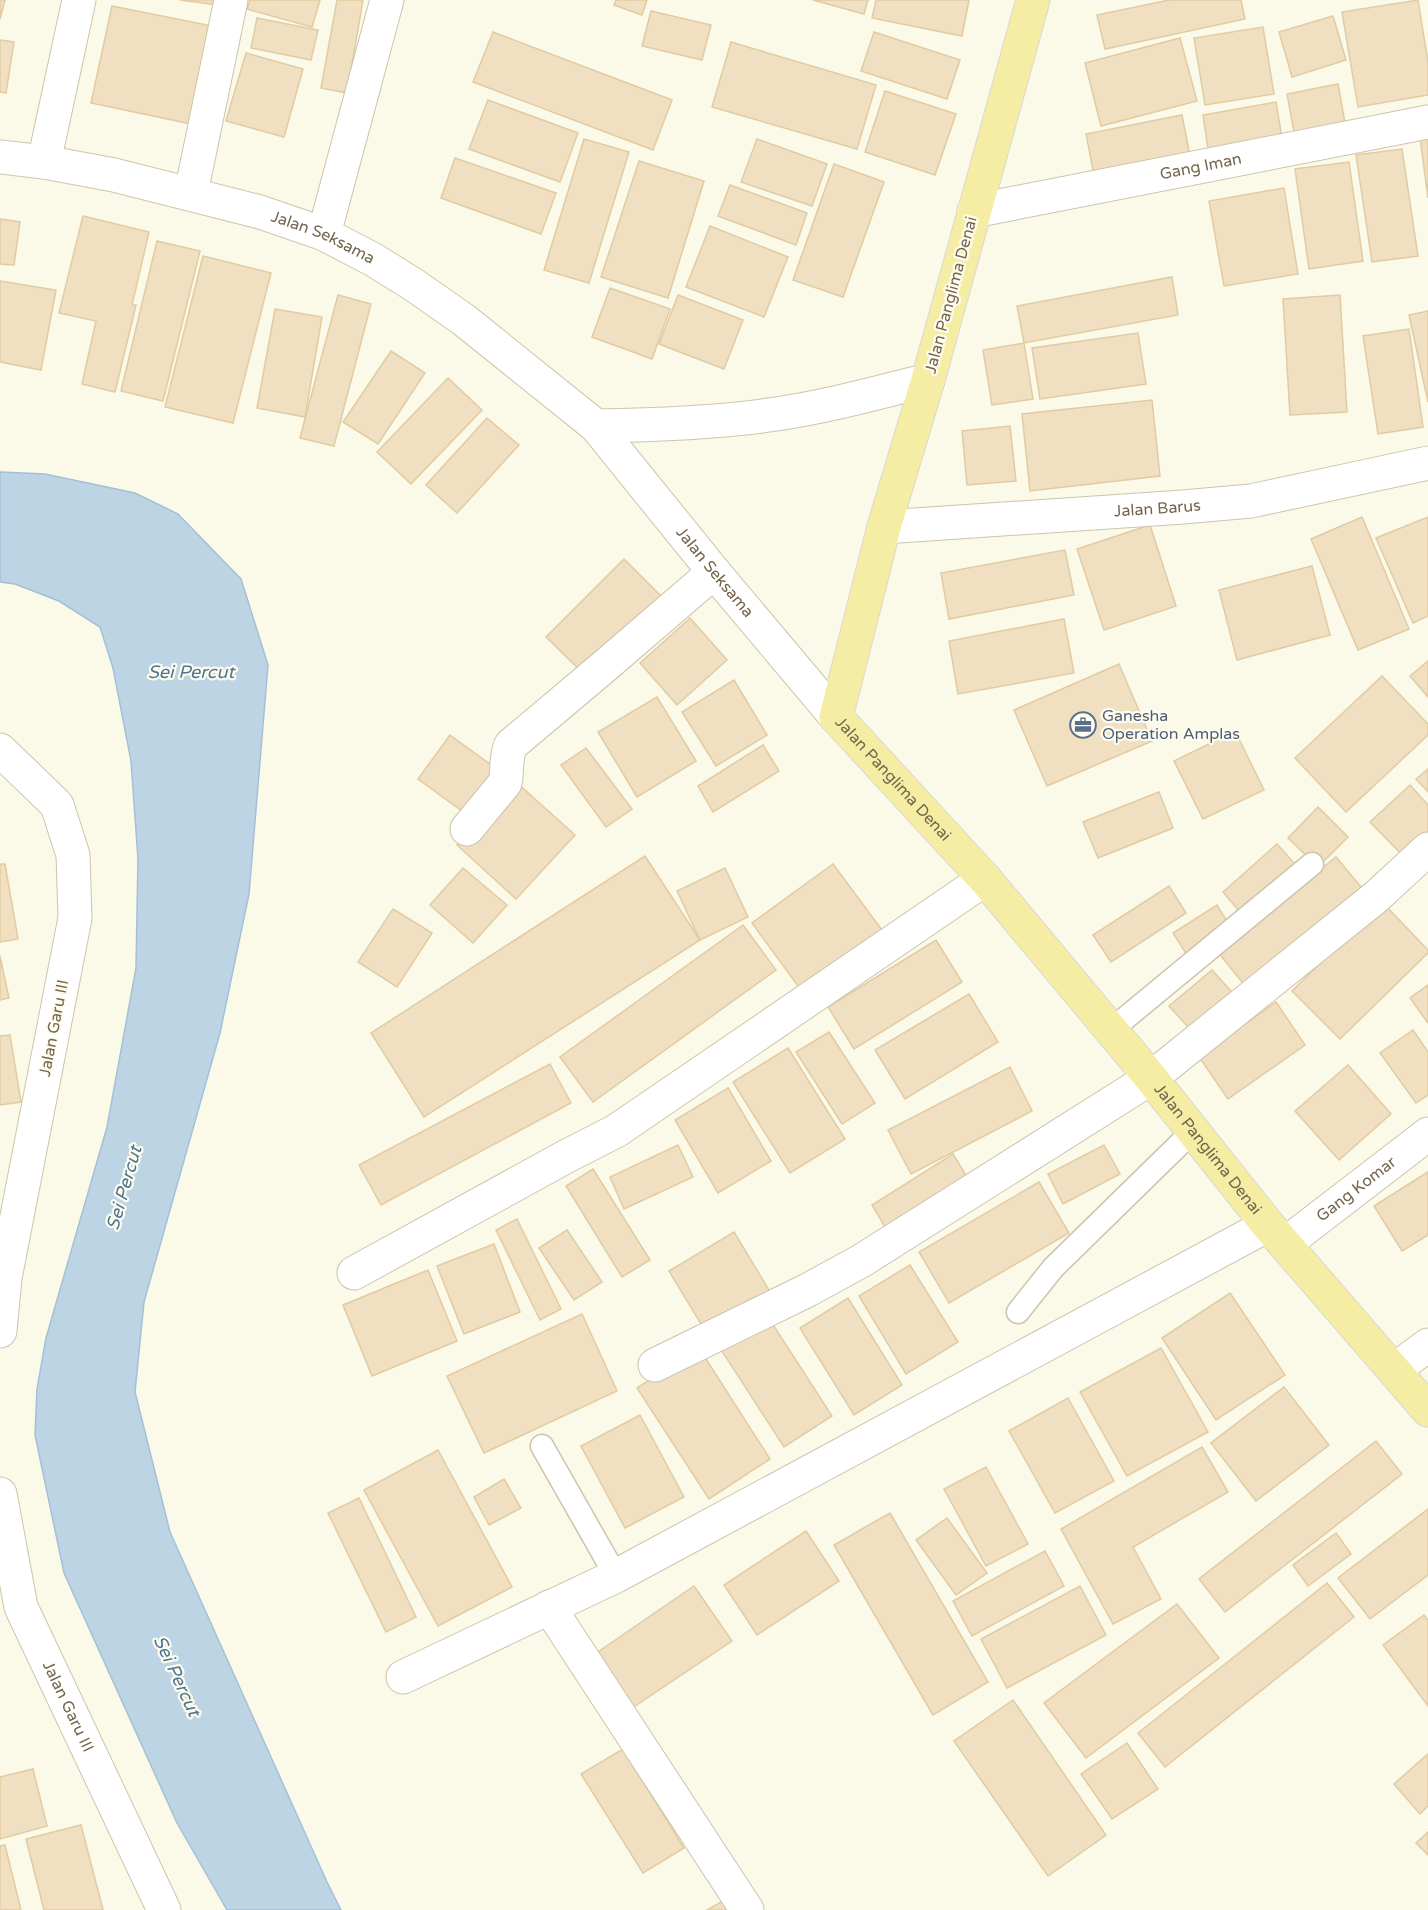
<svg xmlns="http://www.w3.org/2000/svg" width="1428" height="1910" font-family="'Varela Round',sans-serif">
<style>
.water{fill:#bdd4e4;stroke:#a3c1d6;stroke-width:1.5}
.building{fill:#f0e0c1;stroke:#e1cba2;stroke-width:1.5}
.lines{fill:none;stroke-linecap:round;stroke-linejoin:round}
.service-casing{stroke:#cdc4ae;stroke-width:25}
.minor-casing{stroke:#cdc4ae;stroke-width:35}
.secondary-casing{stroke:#d0c5ac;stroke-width:35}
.primary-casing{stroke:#dbd7d1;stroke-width:35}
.service{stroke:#fff;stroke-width:22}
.minor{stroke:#fff;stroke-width:33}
.secondary{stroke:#fff;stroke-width:33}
.primary{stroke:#f6eda4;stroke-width:33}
.labels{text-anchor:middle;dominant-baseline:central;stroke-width:4.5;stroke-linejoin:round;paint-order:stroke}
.street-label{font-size:16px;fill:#74654d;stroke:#fefcee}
.service-label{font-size:16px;fill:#4e5e75;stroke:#fefcee;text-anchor:start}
.water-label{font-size:18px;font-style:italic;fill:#4e7694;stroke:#fefcee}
</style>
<rect width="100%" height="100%" fill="#fbf9e8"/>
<path class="water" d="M0 472 45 474 135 493 178 514 241 579 268 665 249 894 220 1033 144 1302 135 1392 170 1532 327 1882 341 1910H227L177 1823 64 1573 35 1435 37 1389 46 1338 107 1127 136 968 138 859 131 761 113 668 100 627 59 601 15 584 0 582Z"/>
<g class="building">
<path d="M0 0H5L0 19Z"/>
<path d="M180 0H218L217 5Z"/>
<path d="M250 0H320L312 27 247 9Z"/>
<path d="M337 0H363L347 93 321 88Z"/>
<path d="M616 0H647L642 15 614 5Z"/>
<path d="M813 0H868L864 14Z"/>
<path d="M876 0H969L962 36 872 18Z"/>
<path d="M1169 0H1241L1245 19 1105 49 1097 15Z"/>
<path d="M1418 0 1428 62V95L1358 107 1342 12Z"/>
<path d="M112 6 222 28 201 126 91 103Z"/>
<path d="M651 11 711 25 702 60 642 46Z"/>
<path d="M1333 16 1346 60 1292 77 1279 32Z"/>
<path d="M257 18 318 30 311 60 251 48Z"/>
<path d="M1263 27 1274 94 1205 105 1194 38Z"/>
<path d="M493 32 672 100 653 150 473 82Z"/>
<path d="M874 32 960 60 947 99 861 71Z"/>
<path d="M1180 38 1197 101 1101 126 1085 63Z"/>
<path d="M0 40 14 42 6 93 0 92Z"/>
<path d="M731 42 876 85 857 149 712 107Z"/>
<path d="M246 53 303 69 284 137 226 121Z"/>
<path d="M1338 84 1345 123 1294 132 1287 94Z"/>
<path d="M885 91 956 114 935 175 865 152Z"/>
<path d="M488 100 578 133 560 182 469 149Z"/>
<path d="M1276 102 1283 144 1209 156 1203 115Z"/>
<path d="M1182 115 1190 156 1094 175 1086 134Z"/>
<path d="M1428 137V198L1420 138Z"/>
<path d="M584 139 629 152 589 283 544 270Z"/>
<path d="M757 139 827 164 812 206 741 182Z"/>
<path d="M1402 149 1418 256 1372 262 1356 155Z"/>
<path d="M455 158 556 193 541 234 441 198Z"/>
<path d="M639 161 704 181 668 298 601 277Z"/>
<path d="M1349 162 1363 261 1309 269 1295 169Z"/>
<path d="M834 164 884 182 843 297 793 280Z"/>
<path d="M730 185 807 213 796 245 718 216Z"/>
<path d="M1284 188 1298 274 1224 286 1209 201Z"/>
<path d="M83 216 149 232 132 305H136L115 392 82 384 96 321 59 313Z"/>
<path d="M0 219 20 222 14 265 0 264Z"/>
<path d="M710 226 788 257 764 317 686 287Z"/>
<path d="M157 241 200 251 163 401 121 391Z"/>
<path d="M203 256 271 273 233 423 165 407Z"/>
<path d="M1172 277 1178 315 1024 343 1017 306Z"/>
<path d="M0 281 56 290 41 370 0 362Z"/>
<path d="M610 288 670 309 652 359 592 337Z"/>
<path d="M338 295 371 304 334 446 300 438Z"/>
<path d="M678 295 743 320 724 369 659 344Z"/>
<path d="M1340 295 1347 412 1290 415 1283 299Z"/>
<path d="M275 309 322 317 305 417 257 408Z"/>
<path d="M1428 311V402L1409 315Z"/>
<path d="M1409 329 1423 427 1378 434 1363 336Z"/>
<path d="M1138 333 1146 384 1040 399 1032 348Z"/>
<path d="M1024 343 1033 399 992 405 983 350Z"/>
<path d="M391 351 425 373 378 444 343 422Z"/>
<path d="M448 378 482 410 411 484 377 452Z"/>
<path d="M1152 400 1160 476 1030 491 1022 414Z"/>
<path d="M487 418 519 445 457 513 426 485Z"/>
<path d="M1010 426 1016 481 967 485 962 431Z"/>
<path d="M1362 517 1409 629 1358 650 1311 539Z"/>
<path d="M1428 517V616L1413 623 1376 538Z"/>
<path d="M1150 525 1176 606 1104 630 1077 549Z"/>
<path d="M1065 550 1074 595 949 619 941 573Z"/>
<path d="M624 559 667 602 589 679 546 637Z"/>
<path d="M1312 566 1330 635 1237 660 1219 590Z"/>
<path d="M690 618 727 660 677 705 640 663Z"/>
<path d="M1064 619 1074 673 958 694 949 641Z"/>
<path d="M1428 661V697L1410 676Z"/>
<path d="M1119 664 1152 741 1047 786 1014 710Z"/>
<path d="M1382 676 1428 724V735L1346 812 1295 758Z"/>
<path d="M734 680 767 735 716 766 682 712Z"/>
<path d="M657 697 696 761 637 797 598 732Z"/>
<path d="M1235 731 1264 790 1203 819 1174 761Z"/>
<path d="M450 735 505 775 473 819 418 779Z"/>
<path d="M763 745 779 771 713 812 698 786Z"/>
<path d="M586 748 632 809 606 827 561 765Z"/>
<path d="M1428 769V792L1416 779Z"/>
<path d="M516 782 575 835 516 899 457 845Z"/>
<path d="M1410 785 1428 805V843L1408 861 1370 822Z"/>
<path d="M1159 792 1173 828 1098 858 1083 822Z"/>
<path d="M1318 807 1348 837 1318 867 1288 838Z"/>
<path d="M1277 844 1300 870 1245 918 1223 892Z"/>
<path d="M645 856 700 940 424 1117 371 1033Z"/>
<path d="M1336 857 1371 899 1251 993 1217 951Z"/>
<path d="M0 864H5L18 939 0 942Z"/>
<path d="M833 864 882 930 801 990 752 923Z"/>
<path d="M463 868 507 905 473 943 430 905Z"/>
<path d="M725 868 748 917 700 940 677 891Z"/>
<path d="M1169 886 1186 913 1111 962 1093 935Z"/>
<path d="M1382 902 1428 950V953L1340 1039 1292 991Z"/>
<path d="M1217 905 1231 928 1187 955 1173 933Z"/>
<path d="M393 909 432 933 397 987 358 962Z"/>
<path d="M743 925 776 970 593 1102 560 1057Z"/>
<path d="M936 940 962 982 854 1049 828 1007Z"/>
<path d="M0 956 9 998 0 1000Z"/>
<path d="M1212 970 1240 1001 1198 1038 1169 1006Z"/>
<path d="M1428 985V1023L1410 998Z"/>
<path d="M969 994 998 1042 905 1099 875 1050Z"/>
<path d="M1276 1002 1305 1045 1228 1099 1199 1057Z"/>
<path d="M1413 1030 1428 1052V1095L1416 1103 1380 1053Z"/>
<path d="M829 1032 875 1103 842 1124 796 1052Z"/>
<path d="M10 1035 21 1102 0 1105V1036Z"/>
<path d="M788 1048 845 1139 790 1173 733 1082Z"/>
<path d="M550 1064 571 1103 381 1205 359 1165Z"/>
<path d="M1348 1065 1391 1114 1339 1160 1295 1111Z"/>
<path d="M1010 1067 1032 1111 911 1174 888 1130Z"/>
<path d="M728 1088 771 1161 718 1193 675 1120Z"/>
<path d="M678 1145 693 1177 624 1209 610 1177Z"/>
<path d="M1104 1145 1120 1174 1063 1204 1048 1174Z"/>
<path d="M953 1154 973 1187 891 1237 872 1205Z"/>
<path d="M593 1169 650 1260 622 1277 566 1186Z"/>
<path d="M1428 1172V1235L1402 1251 1374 1206Z"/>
<path d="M1039 1182 1069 1233 949 1303 919 1252Z"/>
<path d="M517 1219 561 1309 540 1320 496 1230Z"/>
<path d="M567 1230 602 1282 574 1300 539 1248Z"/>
<path d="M734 1232 772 1295 707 1334 669 1271Z"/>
<path d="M494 1244 520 1312 464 1334 437 1266Z"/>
<path d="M910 1265 958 1342 906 1374 859 1296Z"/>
<path d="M428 1270 457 1341 372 1376 343 1305Z"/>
<path d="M1230 1293 1285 1375 1216 1420 1162 1338Z"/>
<path d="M848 1298 902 1385 854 1415 800 1328Z"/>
<path d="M582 1314 617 1391 484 1453 447 1376Z"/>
<path d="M768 1317 832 1416 784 1447 720 1348Z"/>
<path d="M699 1348 770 1459 709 1499 637 1388Z"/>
<path d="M1161 1348 1208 1432 1127 1476 1080 1392Z"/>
<path d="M1284 1387 1329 1445 1256 1501 1211 1443Z"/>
<path d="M1068 1398 1114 1481 1055 1513 1009 1431Z"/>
<path d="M640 1415 684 1497 625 1528 581 1446Z"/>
<path d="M1376 1441 1402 1474 1225 1612 1199 1579Z"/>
<path d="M1202 1447 1228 1492 1133 1547 1161 1599 1113 1624 1061 1529Z"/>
<path d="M438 1450 512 1587 438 1626 364 1490Z"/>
<path d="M986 1467 1028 1544 986 1566 944 1489Z"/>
<path d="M504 1479 521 1508 489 1525 474 1497Z"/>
<path d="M359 1498 416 1617 386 1632 328 1513Z"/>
<path d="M1428 1509V1575L1370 1619 1338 1578Z"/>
<path d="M890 1513 988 1682 933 1715 834 1545Z"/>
<path d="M947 1518 987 1573 956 1595 916 1540Z"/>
<path d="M806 1531 839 1581 757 1635 724 1585Z"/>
<path d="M1336 1533 1351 1554 1308 1586 1293 1565Z"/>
<path d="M1045 1551 1064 1586 972 1636 953 1601Z"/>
<path d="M1327 1583 1354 1617 1165 1767 1138 1733Z"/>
<path d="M694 1586 732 1641 632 1708 595 1654Z"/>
<path d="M1080 1586 1106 1635 1007 1688 981 1639Z"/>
<path d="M1177 1604 1219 1658 1086 1758 1044 1703Z"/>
<path d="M1424 1615 1428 1620V1706L1383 1645Z"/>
<path d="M1013 1700 1106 1835 1048 1876 954 1741Z"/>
<path d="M1127 1743 1158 1789 1112 1819 1081 1774Z"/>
<path d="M623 1749 684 1848 643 1873 581 1774Z"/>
<path d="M1428 1754V1806L1420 1814 1394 1784Z"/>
<path d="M33 1769 47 1826 0 1839V1777Z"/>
<path d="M81 1825 103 1910H44L26 1839Z"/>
<path d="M1428 1832V1855L1416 1843Z"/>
<path d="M5 1845 21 1910H0V1846Z"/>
<path d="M723 1901 728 1910H707Z"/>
</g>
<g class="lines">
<g class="service-casing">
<g id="service">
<path d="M1111 1030 1312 864"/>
<path d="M1018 1312 1053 1268 1193 1131"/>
<path d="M542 1446 616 1576"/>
</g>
</g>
<g class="minor-casing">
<g id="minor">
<path d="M44 162 79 0"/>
<path d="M191 193 231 0"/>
<path id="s1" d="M974 211 1428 122"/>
<path d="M324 234 387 0"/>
<path id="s2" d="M884 527 1183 507 1251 501 1428 463"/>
<path d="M0 750 57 805 73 855 75 918 5 1278 0 1331"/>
<path d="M467 829 505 783C508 770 505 757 511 745L606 665 714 572"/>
<path id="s3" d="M1285 1244 1428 1134"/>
<path d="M354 1273 567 1156 616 1131 985 879"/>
<path d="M655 1365 808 1290 861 1261 1151 1078 1376 897 1428 849"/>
<path d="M1394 1370 1428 1345"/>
<path id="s4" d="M0 1494 21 1607 164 1910"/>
<path d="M549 1607 747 1910"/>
<path d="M403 1677 616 1576 1268 1225"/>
</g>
</g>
<g class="secondary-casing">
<g id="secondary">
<path id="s5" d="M0 157 44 162 114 175 260 212 324 234 374 260 414 285 464 320 596 426 714 572 836 717"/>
<path d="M596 426C652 425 707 423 762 416 818 409 873 394 928 380"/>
</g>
</g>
<g class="primary-casing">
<g id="primary">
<path id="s6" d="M1033 0 928 380 884 527 836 717 985 879 1151 1078 1268 1225 1428 1410"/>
</g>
</g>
<use href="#service" class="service"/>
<use href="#minor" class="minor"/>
<use href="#secondary" class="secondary"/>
<use href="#primary" class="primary"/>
</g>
<defs>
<g id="office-ring" transform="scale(1.35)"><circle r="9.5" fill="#fefcee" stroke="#5c6f8a" stroke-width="1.5"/><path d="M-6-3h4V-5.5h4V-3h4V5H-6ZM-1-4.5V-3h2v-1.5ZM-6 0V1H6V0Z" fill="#5c6f8a"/></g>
</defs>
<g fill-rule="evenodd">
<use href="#office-ring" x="1083" y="725"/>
</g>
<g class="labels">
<g class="street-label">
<text stroke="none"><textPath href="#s1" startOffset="231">Gang Iman</textPath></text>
<text stroke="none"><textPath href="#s5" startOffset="334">Jalan Seksama</textPath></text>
<text transform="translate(951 295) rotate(-75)">Jalan Panglima Denai</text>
<text stroke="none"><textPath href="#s2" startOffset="274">Jalan Barus</textPath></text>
<text stroke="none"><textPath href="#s5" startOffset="856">Jalan Seksama</textPath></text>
<text stroke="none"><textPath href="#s6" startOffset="828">Jalan Panglima Denai</textPath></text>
<text transform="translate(54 1028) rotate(-79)">Jalan Garu III</text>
<text stroke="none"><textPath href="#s6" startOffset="1314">Jalan Panglima Denai</textPath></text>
<text stroke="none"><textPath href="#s3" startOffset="90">Gang Komar</textPath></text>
<text stroke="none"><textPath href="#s4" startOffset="225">Jalan Garu III</textPath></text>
</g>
<g class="service-label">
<text x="1102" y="716">Ganesha<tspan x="1102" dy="18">Operation Amplas</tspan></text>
</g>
<g class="water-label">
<text x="191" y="672">Sei Percut</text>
<text transform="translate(124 1188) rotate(-74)">Sei Percut</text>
<text transform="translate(177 1676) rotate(65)">Sei Percut</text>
</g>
</g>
</svg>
